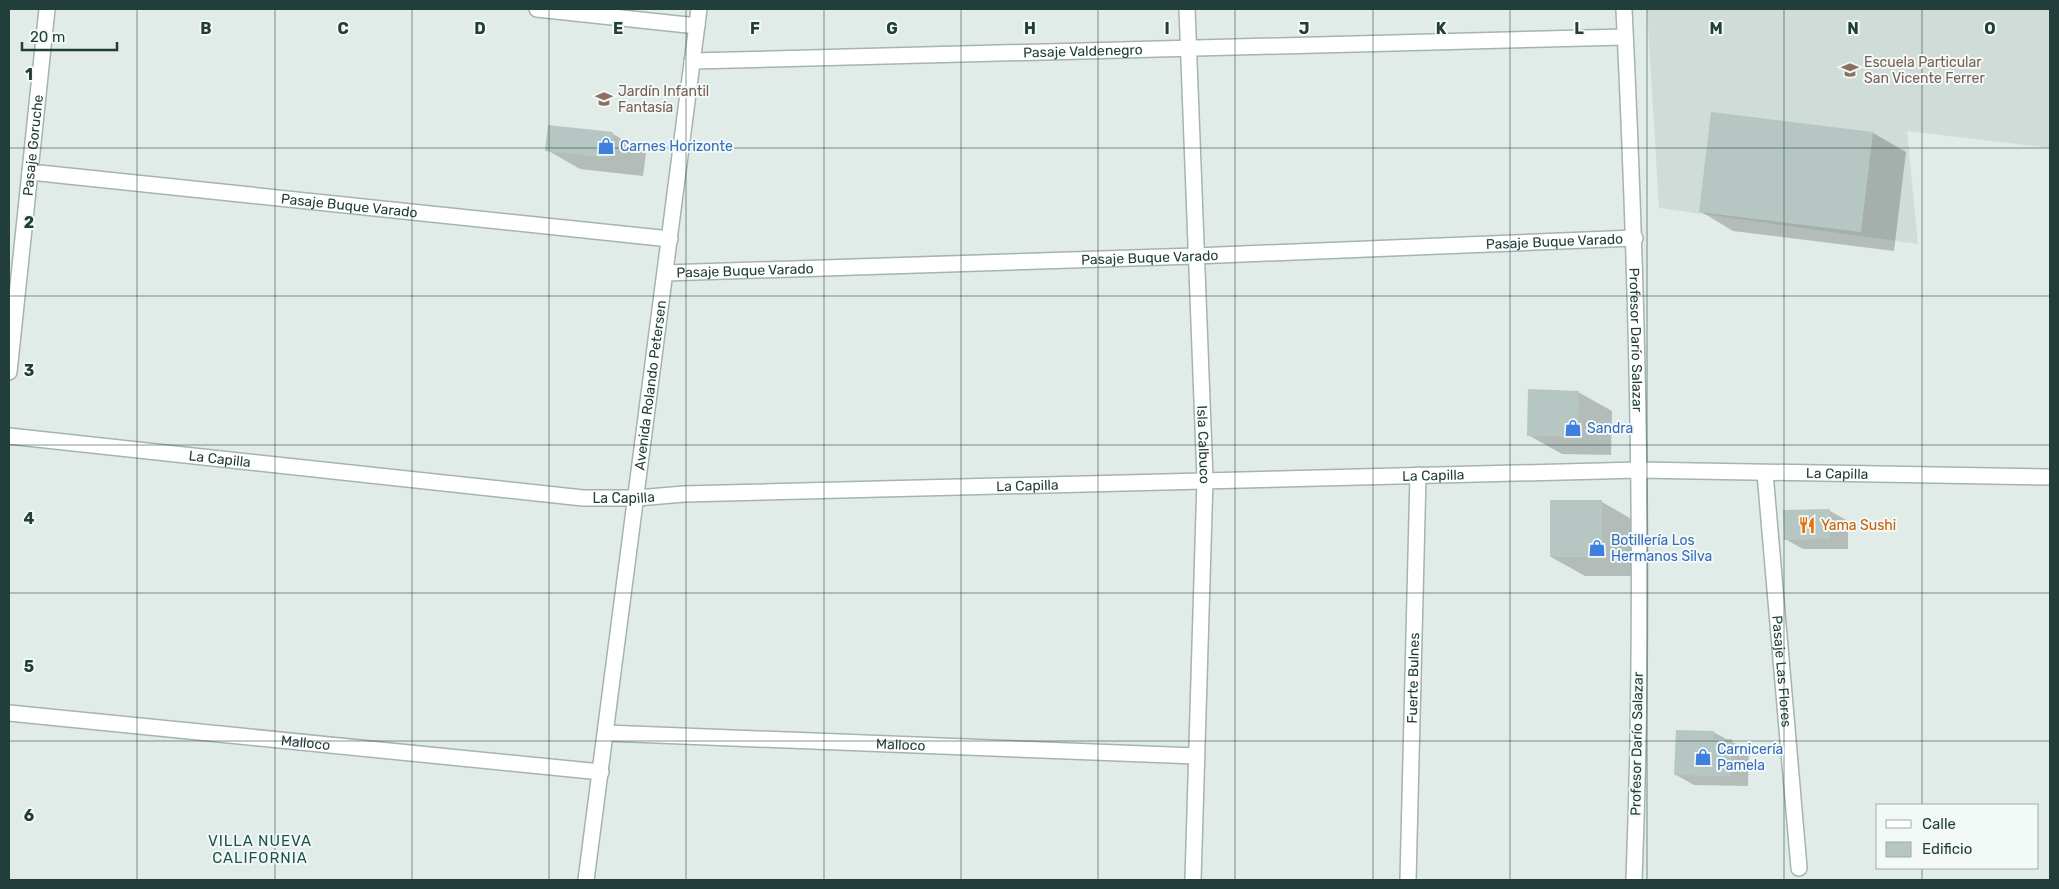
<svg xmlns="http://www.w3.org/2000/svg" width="2059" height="889" font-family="Rubik,sans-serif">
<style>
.built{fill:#cfdcd8}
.shadow{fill:#0003}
.building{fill:#b6c7c3}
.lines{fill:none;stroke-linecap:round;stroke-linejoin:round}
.minor-casing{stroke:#a4b4b1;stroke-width:18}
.minor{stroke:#fff;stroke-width:15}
.grid{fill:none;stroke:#213e3b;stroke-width:1;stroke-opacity:0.55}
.labels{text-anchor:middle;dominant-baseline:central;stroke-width:4;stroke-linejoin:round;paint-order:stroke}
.street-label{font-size:14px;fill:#213e3b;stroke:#f2f9f6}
.education-label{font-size:14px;fill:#785e54;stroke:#f2f9f6;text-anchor:start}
.shop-label{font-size:14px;fill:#366cbe;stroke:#f2f9f6;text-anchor:start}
.food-label{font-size:14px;fill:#c56008;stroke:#f2f9f6;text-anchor:start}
.neighbourhood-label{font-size:15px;letter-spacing:1px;fill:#1c514c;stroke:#f2f9f6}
.grid-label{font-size:16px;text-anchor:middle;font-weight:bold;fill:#213e3b;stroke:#f2f9f6;stroke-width:4;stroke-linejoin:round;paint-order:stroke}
</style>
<rect width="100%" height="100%" fill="#e1ece9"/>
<path class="built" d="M1647 9H2050V148L1907 131 1918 244 1659 208Z"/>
<g class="shadow">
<path d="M1712 113 1873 133 1906 152 1894 251 1733 231 1700 211Z"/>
<path d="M613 134 646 153 643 176 580 169 547 150Z"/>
<path d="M1578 392 1612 411 1611 455 1562 454 1528 435Z"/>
<path d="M1551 502H1602L1635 521V576H1585L1551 557Z"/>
<path d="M1830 511 1848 521V549H1803L1785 539Z"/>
<path d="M1713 732 1749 751 1748 786 1694 785 1676 775Z"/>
</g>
<g class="building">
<path d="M1711 112 1873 132 1861 232 1699 212Z"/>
<path d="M548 125 613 132 610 158 545 151Z"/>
<path d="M1528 389 1579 391 1578 437 1527 436Z"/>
<rect x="1550" y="500" width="52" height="57"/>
<path d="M1830 509V539L1784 540 1783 510Z"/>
<path d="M1676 730 1714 731 1713 739H1732L1731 776 1674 775Z"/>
</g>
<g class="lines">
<g class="minor-casing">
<g id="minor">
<path d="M537 9 697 26"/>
<path id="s1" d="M1187 9 1205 479 1193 880"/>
<path id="s2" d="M1624 9C1638 299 1645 590 1634 880"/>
<path id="s3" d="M692 61 1625 37"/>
<path id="s4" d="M30 172 670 239"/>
<path id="s5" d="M665 273 1195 256 1635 238"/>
<path id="s6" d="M9 372 47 9"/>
<path id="s7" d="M9 436 583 498H637L684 494 1639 470 2050 477"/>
<path id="s8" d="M1765 473 1799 868"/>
<path id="s9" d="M9 713 601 772"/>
<path id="s10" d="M606 733 1196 756"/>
<path id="s11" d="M586 880 699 9"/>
<path id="s12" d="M1408 880 1418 475"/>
</g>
</g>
<use href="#minor" class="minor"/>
</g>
<path class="grid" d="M137 9V880M275 9V880M412 9V880M549 9V880M686 9V880M824 9V880M961 9V880M1098 9V880M1235 9V880M1373 9V880M1510 9V880M1647 9V880M1784 9V880M1922 9V805M9 148H2050M9 296H2050M9 445H2050M9 593H2050M9 741H2050M1922 868V880"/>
<defs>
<g id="school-bare" transform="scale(1.35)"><path d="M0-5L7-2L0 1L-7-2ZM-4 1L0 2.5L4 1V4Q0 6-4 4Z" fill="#8d6e63" stroke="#f2f9f6" stroke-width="2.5" paint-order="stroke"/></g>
<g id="shop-bare" transform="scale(1.35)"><path d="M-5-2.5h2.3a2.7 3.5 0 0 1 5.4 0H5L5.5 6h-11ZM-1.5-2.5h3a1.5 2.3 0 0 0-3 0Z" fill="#3f7fe0" stroke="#f2f9f6" stroke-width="2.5" paint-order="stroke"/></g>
<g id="restaurant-bare" transform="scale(1.35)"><path d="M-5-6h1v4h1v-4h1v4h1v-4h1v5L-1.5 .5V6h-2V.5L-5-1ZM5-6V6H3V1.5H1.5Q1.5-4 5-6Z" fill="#e8710a" stroke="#f2f9f6" stroke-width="2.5" paint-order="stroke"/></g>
</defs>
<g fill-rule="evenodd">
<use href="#school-bare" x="1850" y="70"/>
<use href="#school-bare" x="604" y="99"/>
<use href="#shop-bare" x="606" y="146"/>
<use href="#shop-bare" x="1573" y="428"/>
<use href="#restaurant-bare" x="1807" y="525"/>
<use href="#shop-bare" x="1597" y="548"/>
<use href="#shop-bare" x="1703" y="757"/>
</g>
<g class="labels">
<g class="street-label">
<text stroke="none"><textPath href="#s3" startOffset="391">Pasaje Valdenegro</textPath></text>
<text stroke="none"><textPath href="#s6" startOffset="228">Pasaje Goruche</textPath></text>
<text stroke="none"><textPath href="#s4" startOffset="321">Pasaje Buque Varado</textPath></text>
<text stroke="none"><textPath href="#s5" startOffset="890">Pasaje Buque Varado</textPath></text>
<text stroke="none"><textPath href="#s5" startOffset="485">Pasaje Buque Varado</textPath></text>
<text stroke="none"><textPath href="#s5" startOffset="80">Pasaje Buque Varado</textPath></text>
<text stroke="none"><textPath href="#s2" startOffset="331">Profesor Darío Salazar</textPath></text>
<text stroke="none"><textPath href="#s11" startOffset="499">Avenida Rolando Petersen</textPath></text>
<text stroke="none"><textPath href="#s1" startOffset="436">Isla Calbuco</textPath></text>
<text stroke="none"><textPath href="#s7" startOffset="212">La Capilla</textPath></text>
<text stroke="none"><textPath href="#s7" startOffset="1428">La Capilla</textPath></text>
<text stroke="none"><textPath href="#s7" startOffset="1832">La Capilla</textPath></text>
<text stroke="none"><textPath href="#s7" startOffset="1022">La Capilla</textPath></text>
<text stroke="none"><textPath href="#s7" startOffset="618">La Capilla</textPath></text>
<text stroke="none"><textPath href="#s8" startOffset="199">Pasaje Las Flores</textPath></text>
<text stroke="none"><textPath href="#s12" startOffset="202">Fuerte Bulnes</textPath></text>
<text stroke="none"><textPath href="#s9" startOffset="298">Malloco</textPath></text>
<text transform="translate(1637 744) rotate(-89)">Profesor Darío Salazar</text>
<text stroke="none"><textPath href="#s10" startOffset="295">Malloco</textPath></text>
</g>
<g class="education-label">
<text x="1864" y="62">Escuela Particular<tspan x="1864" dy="16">San Vicente Ferrer</tspan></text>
<text x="618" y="91">Jardín Infantil<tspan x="618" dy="16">Fantasía</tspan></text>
</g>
<g class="shop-label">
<text x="620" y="146">Carnes Horizonte</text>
<text x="1587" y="428">Sandra</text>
<text x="1611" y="540">Botillería Los<tspan x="1611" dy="16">Hermanos Silva</tspan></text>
<text x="1717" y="749">Carnicería<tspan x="1717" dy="16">Pamela</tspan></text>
</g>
<g class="food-label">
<text x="1821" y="525">Yama Sushi</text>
</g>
<g class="neighbourhood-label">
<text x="260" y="841">VILLA NUEVA<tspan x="260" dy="17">CALIFORNIA</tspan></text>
</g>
</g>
<g class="grid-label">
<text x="206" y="34">B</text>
<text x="343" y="34">C</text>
<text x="480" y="34">D</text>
<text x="618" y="34">E</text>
<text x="755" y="34">F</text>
<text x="892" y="34">G</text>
<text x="1030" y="34">H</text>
<text x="1167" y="34">I</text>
<text x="1304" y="34">J</text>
<text x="1441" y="34">K</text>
<text x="1579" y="34">L</text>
<text x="1716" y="34">M</text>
<text x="1853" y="34">N</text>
<text x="1990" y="34">O</text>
<text x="29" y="80">1</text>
<text x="29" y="228">2</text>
<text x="29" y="376">3</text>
<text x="29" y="524">4</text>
<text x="29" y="672">5</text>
<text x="29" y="821">6</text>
</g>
<rect width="2059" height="889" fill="none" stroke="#213e3b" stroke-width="20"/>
<rect x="1876" y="804" width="162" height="65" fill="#f2f9f6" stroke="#9eaeab"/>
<rect x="1886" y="820" width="25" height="8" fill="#ffffff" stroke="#9eaeab"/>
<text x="1922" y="829" font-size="15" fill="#213e3b">Calle</text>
<rect x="1886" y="842" width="25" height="15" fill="#b6c7c3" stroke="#9eaeab"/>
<text x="1922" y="854" font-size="15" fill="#213e3b">Edificio</text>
<path d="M22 42v8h95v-8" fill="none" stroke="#213e3b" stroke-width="2.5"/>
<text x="30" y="42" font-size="15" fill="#213e3b" stroke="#f2f9f6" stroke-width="4" paint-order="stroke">20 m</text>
</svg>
